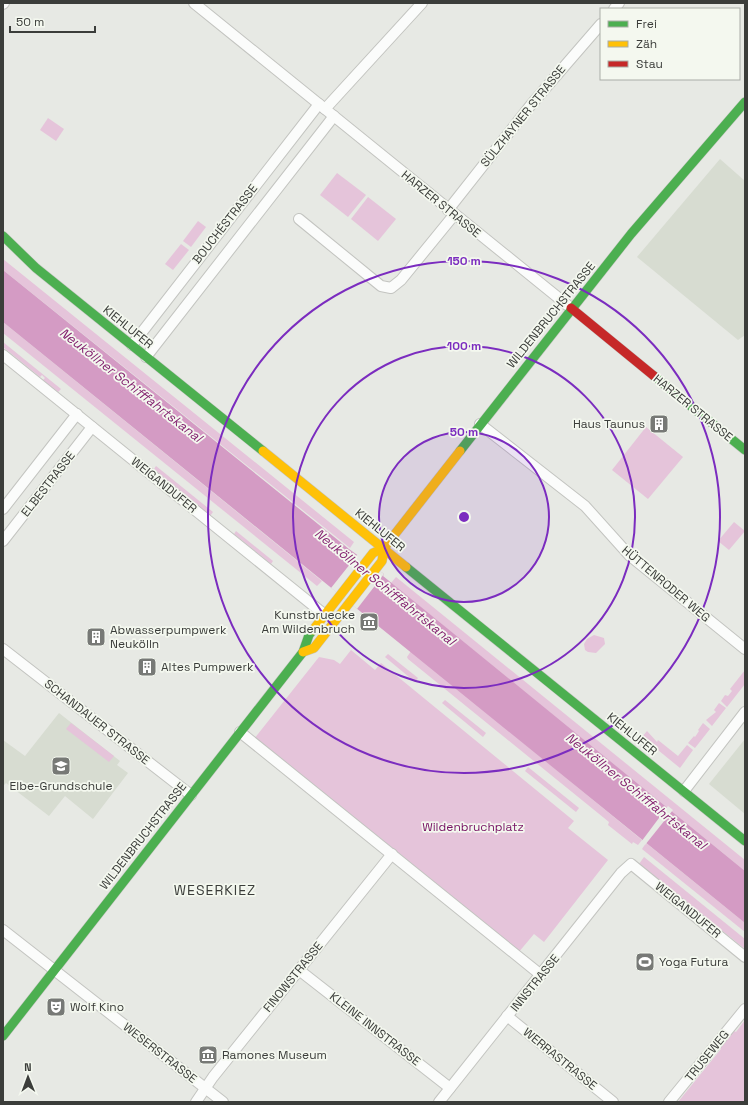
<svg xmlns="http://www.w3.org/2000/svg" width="748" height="1105" font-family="'Space Grotesk',sans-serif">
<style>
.built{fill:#d7dcd1}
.green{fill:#e5c4da}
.water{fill:#d49bc4}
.pier{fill:#e7e9e4}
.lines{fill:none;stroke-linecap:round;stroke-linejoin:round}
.street-casing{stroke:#c3c4c0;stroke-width:12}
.fast-casing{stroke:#c3c4c0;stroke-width:10}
.slow-casing{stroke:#c3c4c0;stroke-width:10}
.jam-casing{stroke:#c3c4c0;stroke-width:10}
.street{stroke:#fbfcfb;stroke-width:10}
.fast{stroke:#4caf50;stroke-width:9}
.slow{stroke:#ffc107;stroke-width:9}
.jam{stroke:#c62828;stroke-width:9}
.ring{fill:none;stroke:#7b2cbf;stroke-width:2}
.labels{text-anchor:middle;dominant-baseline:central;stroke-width:3.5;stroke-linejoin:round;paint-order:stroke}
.street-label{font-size:12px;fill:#3b3d3a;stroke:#f4f8ef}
.poi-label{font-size:12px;fill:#3b3d3a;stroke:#f4f8ef;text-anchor:start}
.park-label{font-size:12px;fill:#771264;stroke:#f4f8ef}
.water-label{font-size:13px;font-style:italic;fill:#842270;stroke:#f4f8ef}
.quarter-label{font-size:14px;letter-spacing:1px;fill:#3b3d3a;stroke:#f4f8ef}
.centre{fill:#7b2cbf;stroke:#f4f8ef;stroke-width:2}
.ring-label{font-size:12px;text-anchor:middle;font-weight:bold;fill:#7b2cbf;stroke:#f4f8ef;stroke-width:3.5;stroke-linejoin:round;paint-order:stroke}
</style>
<rect width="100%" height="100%" fill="#e7e9e4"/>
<g class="built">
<path d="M720 159 745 181V335L738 340 637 257Z"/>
<path d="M59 713 120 761 117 765 128 773 93 819 65 796 49 816 6 783 3 786V740L25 756Z"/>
<path d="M745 739V814L709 784Z"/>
</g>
<g class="green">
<path d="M48 118 64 129 56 141 40 130Z"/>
<path d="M337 173 366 195 348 217 320 195Z"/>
<path d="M368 197 396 219 378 241 351 219Z"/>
<path d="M198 221 206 227 191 247 183 241Z"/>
<path d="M181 244 189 250 173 270 165 264Z"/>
<path d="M3 259 354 542 350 548 13 278 3 270Z"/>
<path d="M3 322 322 581 317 586 3 333Z"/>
<path d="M3 342 61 389 58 392 43 380 45 378 42 375 40 377 3 347Z"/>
<path d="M646 427 683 457 648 499 612 470Z"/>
<path d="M156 466 213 512 210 516 154 469Z"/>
<path d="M734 522 745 531 729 550 718 541Z"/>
<path d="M236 531 273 561 271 564 234 534Z"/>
<path d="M396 577 745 860V871L391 583Z"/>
<path d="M594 635 604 638 605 644 596 653 588 652 585 650 584 644 587 639Z"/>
<path d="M351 650 375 670 381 663 574 821 568 828 608 860 544 942 534 934 518 953 254 739 319 657 334 660 340 664Z"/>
<path d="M411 651 642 840 638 845 633 842 632 844 608 825 609 822 408 659 407 657Z"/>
<path d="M388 654 418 678 415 682 385 657Z"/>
<path d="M745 670V684L727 707 721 701 725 695 728 696 732 691 730 689Z"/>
<path d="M445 700 486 733 483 737 442 703Z"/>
<path d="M719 703 726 708 712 726 706 720 716 712 714 710Z"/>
<path d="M71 723 114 756 109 762 66 729Z"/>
<path d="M703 723 710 729 695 748 688 743 694 736 695 737 699 731 698 730Z"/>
<path d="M647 731 657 742 658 740 678 756 687 745 693 750 680 768 642 737Z"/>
<path d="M528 767 579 808 576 812 525 771Z"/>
<path d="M646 843 745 923V932L642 849Z"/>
<path d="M644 857 745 939V949L639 864Z"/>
<path d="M745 1020V1102H678L721 1049 719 1046 732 1030 736 1032Z"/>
</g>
<path class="water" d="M3 270 349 549 384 574 383 576 745 871V923L3 322Z"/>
<g class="pier">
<path d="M358 554 384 574 357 609 331 588Z"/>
<path d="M668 806 673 810 645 845 641 842Z"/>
</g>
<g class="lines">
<g class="street-casing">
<g id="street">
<path d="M194 3 571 308"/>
<path d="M3 4 4 3"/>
<path d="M614 9 619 3"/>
<path d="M325 109 422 3"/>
<path d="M448 210 530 106 601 24"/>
<path d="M299 219 381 286 391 288 401 280 454 215"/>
<path d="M132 345 319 104"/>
<path d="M3 355 325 615"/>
<path d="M146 357 334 116"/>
<path d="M480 424 585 506 629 555 745 649"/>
<path d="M3 509 77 414"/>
<path d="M3 541 92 427"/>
<path d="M3 649 191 795"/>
<path d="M240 732 541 975"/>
<path d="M684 791 745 712"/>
<path d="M3 930 223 1102"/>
<path d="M299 970 450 1088"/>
<path d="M507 1016 613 1102"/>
<path d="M196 1102 213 1077 392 854"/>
<path d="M439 1102 621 873 631 864 745 957"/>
<path d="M669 1102 745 1009"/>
</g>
</g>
<g class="fast-casing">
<g id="fast">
<path d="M3 236 36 268 263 451"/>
<path d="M654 376 745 450"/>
<path d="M460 451 631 234 745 102"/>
<path d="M406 567 745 841"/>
<path d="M3 1036 303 652 309 635 313 630"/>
</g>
</g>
<g class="slow-casing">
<g id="slow">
<path d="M263 451 406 567"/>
<path d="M313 630 373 553 384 548 460 451"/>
<path d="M303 652 314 648 382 561 384 548"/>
</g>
</g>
<g class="jam-casing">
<path id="jam" d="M571 308 654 376"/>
</g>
<use href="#street" class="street"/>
<use href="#fast" class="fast"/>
<use href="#slow" class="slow"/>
<use href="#jam" class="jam"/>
</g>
<circle cx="464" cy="517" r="85" fill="#7b2cbf" fill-opacity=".12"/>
<g class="ring">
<circle cx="464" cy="517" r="85"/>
<circle cx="464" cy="517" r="171"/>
<circle cx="464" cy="517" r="256"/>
</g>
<defs>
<g id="building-square" transform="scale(1)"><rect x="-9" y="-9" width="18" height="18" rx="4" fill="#777976" stroke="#f4f8ef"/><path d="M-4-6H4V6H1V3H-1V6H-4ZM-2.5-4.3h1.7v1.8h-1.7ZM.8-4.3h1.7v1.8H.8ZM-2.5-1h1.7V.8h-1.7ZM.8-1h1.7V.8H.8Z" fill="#fff"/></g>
<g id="museum-square" transform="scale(1)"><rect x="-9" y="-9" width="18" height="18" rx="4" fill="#777976" stroke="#f4f8ef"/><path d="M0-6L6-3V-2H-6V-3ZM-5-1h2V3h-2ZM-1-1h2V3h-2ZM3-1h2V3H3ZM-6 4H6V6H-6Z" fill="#fff"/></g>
<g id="school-square" transform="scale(1)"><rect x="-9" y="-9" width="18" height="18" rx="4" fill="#777976" stroke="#f4f8ef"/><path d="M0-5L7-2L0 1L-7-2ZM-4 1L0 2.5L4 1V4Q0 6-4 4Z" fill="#fff"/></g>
<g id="stadium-square" transform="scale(1)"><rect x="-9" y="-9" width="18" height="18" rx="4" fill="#777976" stroke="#f4f8ef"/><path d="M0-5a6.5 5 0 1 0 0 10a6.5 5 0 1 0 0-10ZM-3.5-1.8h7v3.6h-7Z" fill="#fff"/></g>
<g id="theatre-square" transform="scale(1)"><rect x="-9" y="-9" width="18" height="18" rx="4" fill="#777976" stroke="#f4f8ef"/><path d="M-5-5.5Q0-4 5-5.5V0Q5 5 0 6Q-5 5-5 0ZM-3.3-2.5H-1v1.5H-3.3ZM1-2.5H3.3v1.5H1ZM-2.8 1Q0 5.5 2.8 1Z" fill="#fff"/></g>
</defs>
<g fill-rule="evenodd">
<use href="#building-square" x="659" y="424"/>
<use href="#museum-square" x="369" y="622"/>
<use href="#building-square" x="96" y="637"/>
<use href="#building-square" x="147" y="667"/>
<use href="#school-square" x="61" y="766"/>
<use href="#stadium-square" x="645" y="962"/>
<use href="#theatre-square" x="56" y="1007"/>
<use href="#museum-square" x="208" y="1055"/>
</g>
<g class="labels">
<g class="street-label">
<text transform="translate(523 116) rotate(-51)">SÜLZHAYNER STRASSE</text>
<text transform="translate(441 204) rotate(39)">HARZER STRASSE</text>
<text transform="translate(225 224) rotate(-52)">BOUCHÉSTRASSE</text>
<text transform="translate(551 315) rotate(-51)">WILDENBRUCHSTRASSE</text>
<text transform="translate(128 327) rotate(39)">KIEHLUFER</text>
<text transform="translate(693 408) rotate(39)">HARZER STRASSE</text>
<text transform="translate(48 484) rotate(-52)">ELBESTRASSE</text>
<text transform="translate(164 485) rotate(39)">WEIGANDUFER</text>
<text transform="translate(380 530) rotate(39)">KIEHLUFER</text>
<text transform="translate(666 584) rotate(40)">HÜTTENRODER WEG</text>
<text transform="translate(97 722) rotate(38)">SCHANDAUER STRASSE</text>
<text transform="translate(632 734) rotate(39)">KIEHLUFER</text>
<text transform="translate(143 836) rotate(-52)">WILDENBRUCHSTRASSE</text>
<text transform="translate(688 910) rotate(39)">WEIGANDUFER</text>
<text transform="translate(293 977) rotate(-51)">FINOWSTRASSE</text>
<text transform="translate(535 983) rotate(-51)">INNSTRASSE</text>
<text transform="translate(375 1029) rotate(38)">KLEINE INNSTRASSE</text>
<text transform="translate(160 1053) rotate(38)">WESERSTRASSE</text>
<text transform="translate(707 1056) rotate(-51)">TRUSEWEG</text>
<text transform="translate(560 1059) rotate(39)">WERRASTRASSE</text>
</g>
<g class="poi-label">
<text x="645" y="424" text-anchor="end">Haus Taunus</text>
<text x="355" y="615" text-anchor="end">Kunstbruecke<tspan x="355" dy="14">Am Wildenbruch</tspan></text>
<text x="110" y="630">Abwasserpumpwerk<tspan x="110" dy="14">Neukölln</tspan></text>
<text x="161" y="667">Altes Pumpwerk</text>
<text x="61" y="786" text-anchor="middle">Elbe-Grundschule</text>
<text x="659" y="962">Yoga Futura</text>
<text x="70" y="1007">Wolf Kino</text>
<text x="222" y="1055">Ramones Museum</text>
</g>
<g class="park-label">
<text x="473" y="827">Wildenbruchplatz</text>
</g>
<g class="water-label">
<text transform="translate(131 385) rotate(38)">Neuköllner Schifffahrtskanal</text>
<text transform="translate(385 587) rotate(39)">Neuköllner Schifffahrtskanal</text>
<text transform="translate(636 791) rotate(39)">Neuköllner Schifffahrtskanal</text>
</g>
<g class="quarter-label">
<text x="215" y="890">WESERKIEZ</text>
</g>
</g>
<circle cx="464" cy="517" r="6" class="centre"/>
<g class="ring-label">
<text x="464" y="265">150 m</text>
<text x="464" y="350">100 m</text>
<text x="464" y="436">50 m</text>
</g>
<rect width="748" height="1105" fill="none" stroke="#3b3d3a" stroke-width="8"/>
<rect x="600" y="8" width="140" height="72" fill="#f4f8ef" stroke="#aaada7"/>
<rect x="608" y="21" width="20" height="6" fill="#4caf50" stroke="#aaada7"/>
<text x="636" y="28" font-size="12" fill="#3b3d3a">Frei</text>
<rect x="608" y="41" width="20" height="6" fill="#ffc107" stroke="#aaada7"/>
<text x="636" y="48" font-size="12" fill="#3b3d3a">Zäh</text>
<rect x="608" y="61" width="20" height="6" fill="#c62828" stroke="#aaada7"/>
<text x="636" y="68" font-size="12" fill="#3b3d3a">Stau</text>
<g transform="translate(28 1077) rotate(359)" stroke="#f4f8ef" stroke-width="3" paint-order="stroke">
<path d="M0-3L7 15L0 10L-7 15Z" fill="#3b3d3a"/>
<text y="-6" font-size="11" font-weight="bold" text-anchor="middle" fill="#3b3d3a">N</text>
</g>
<path d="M10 26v6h85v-6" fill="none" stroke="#3b3d3a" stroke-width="2"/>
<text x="16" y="26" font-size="12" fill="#3b3d3a" stroke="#f4f8ef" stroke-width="3" paint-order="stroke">50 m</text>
</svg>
